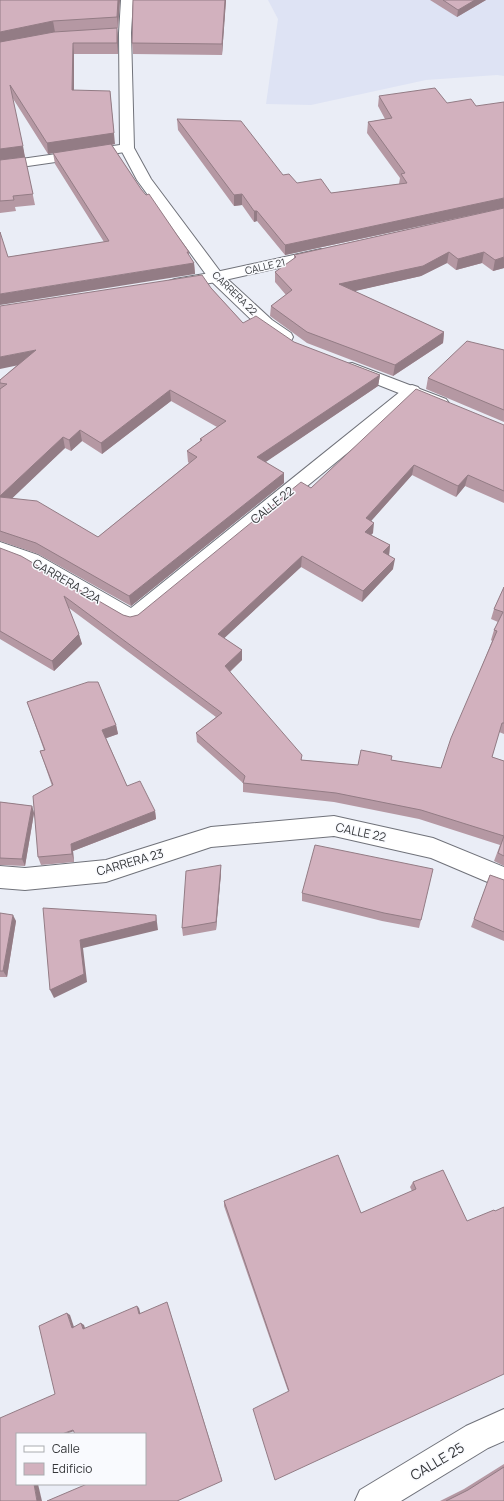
<svg xmlns="http://www.w3.org/2000/svg" width="504" height="1501" font-family="Manrope,sans-serif">
<style>
.built{fill:#dee3f4}
.lines{fill:none;stroke-linecap:round;stroke-linejoin:round}
.minor-casing{stroke:#70727a;stroke-width:2}
.major-casing{stroke:#70727a;stroke-width:2}
.minor{fill:#fff;fill-rule:evenodd}
.major{fill:#fff;fill-rule:evenodd}
.wall{fill:#b598a3;fill-rule:evenodd}
.shaded-wall{fill:#937c85}
.building{fill:#d2b1be;stroke:#937c85}
.labels{text-anchor:middle;dominant-baseline:central;stroke-width:3;stroke-linejoin:round;paint-order:stroke}
.far-street-label{font-size:10px;fill:#343639;stroke:#f9fafe}
.street-label{font-size:12px;fill:#343639;stroke:#f9fafe}
.near-street-label{font-size:14px;fill:#343639;stroke:#f9fafe}
</style>
<rect width="100%" height="100%" fill="#eaedf6"/>
<path class="built" d="M268 0H504V76L497 75 426 80 311 105 266 104 278 19Z"/>
<g class="lines">
<g class="minor-casing">
<g id="minor">
<path d="M127 144 132 145 134 148 132 151 0 170V162Z"/>
<path d="M321 249 326 251 329 254 326 257 216 282 175 289 169 287 167 284 169 281 175 279 216 272Z"/>
<path d="M412 385 418 387 421 391 418 395 139 624 132 626 125 624 24 565 0 556V542L38 555 131 608 406 387Z"/>
<path d="M334 816 433 838 504 867V889L431 858 334 836 211 847 106 882 25 890 0 888V866L25 868 106 860 211 827Z"/>
<path d="M504 1409V1441L488 1448 401 1501H355L360 1490 466 1426Z"/>
</g>
</g>
<g class="major-casing">
<g id="major">
<path d="M121 0H133L131 33 134 148 151 179 222 274 272 320 291 333 293 337 291 341 285 342 279 341 260 328 210 280 137 180 120 148 119 33Z"/>
<path d="M352 363 446 399 449 403 446 407 440 409 434 407 346 372 344 368 346 364Z"/>
</g>
</g>
<use href="#minor" class="minor"/>
<use href="#major" class="major"/>
</g>
<g class="wall">
<path d="M0 0H120L118 28H117L118 38V54H74V90L115 144 112 145 141 189 189 252V256L194 263 195 274 8 257 104 242 55 164 53 153 48 154 12 97 35 205 15 207 16 211 0 213Z"/>
<path d="M133 0H226L222 55 133 54 132 43Z"/>
<path d="M430 0H486L457 17Z"/>
<path d="M379 96 504 208 285 255 257 221 254 222 242 205 234 206 178 130 177 119 283 175 297 183 331 193 399 184 400 178 367 133 368 122 385 119 378 106Z"/>
<path d="M504 208V268L493 271 482 263 456 270 447 263 421 276 354 291 444 332 443 343 393 376 307 343 270 316 271 306 286 295 275 282V272L294 259V255Z"/>
<path d="M211 288 243 323 380 375 378 386 265 462 284 473V483L131 606 38 554 0 541V380L17 365ZM171 401 217 427 200 439V441L187 451 188 462 189 463 98 537 12 498 65 448 71 451 82 441 102 454Z"/>
<path d="M504 350V422L426 389 428 378Z"/>
<path d="M504 425V503L465 486 456 497 412 475 371 521 373 533 371 535 390 545 389 555 393 569 362 602 301 567 224 638 242 650V660L230 672 302 760 358 765 391 760 441 768 492 641 491 640 494 630 498 622 491 619 494 609 504 587V734L499 732 492 757 504 761V866L494 861 500 845 419 819 334 802 243 792V783L197 742 196 733 216 717 69 608 82 644 54 671 0 639V548L123 615 130 617 138 615 311 488Z"/>
<path d="M27 702 116 725 118 734 106 738 127 786 155 811 156 819 73 851 74 862 41 865 38 857 52 786 40 751 44 750Z"/>
<path d="M0 802 32 806 34 813 25 866 0 865Z"/>
<path d="M221 873 216 930 183 936 182 928Z"/>
<path d="M490 875 504 880V941L471 927Z"/>
<path d="M302 893 421 920 419 928 382 921 302 901Z"/>
<path d="M0 913 16 921 7 977H0Z"/>
<path d="M413 1182 467 1221 288 1391 224 1206V1201L361 1213 412 1191 410 1187Z"/>
<path d="M504 1464V1501H440L464 1489Z"/>
</g>
<g class="shaded-wall">
<path d="M118 0H120L118 28 117 17Z"/>
<path d="M225 0H226L222 55V44Z"/>
<path d="M475 0H486L457 17 458 10Z"/>
<path d="M53 21 55 32 0 43V32Z"/>
<path d="M117 28 118 38V54L117 43Z"/>
<path d="M73 43 74 54V101L72 90Z"/>
<path d="M110 91 115 144 48 154 47 143Z"/>
<path d="M23 146 25 157 0 160V149Z"/>
<path d="M242 194V205L234 206V195Z"/>
<path d="M504 198V208L285 255V245Z"/>
<path d="M254 211H257V221L254 222Z"/>
<path d="M449 252 447 263 421 276 338 295 339 284Z"/>
<path d="M484 252 482 263 456 270 458 259Z"/>
<path d="M504 257V268L493 271 495 260Z"/>
<path d="M194 263 195 274 0 305V294Z"/>
<path d="M444 332 443 343 393 376 395 365Z"/>
<path d="M36 350 38 361 0 369V357Z"/>
<path d="M380 375 378 386 257 468V457Z"/>
<path d="M170 390 171 401 102 454 101 443Z"/>
<path d="M80 430 82 441 71 451 69 440Z"/>
<path d="M63 437 65 448 2 508 0 501V496Z"/>
<path d="M414 465 412 475 364 529 366 518Z"/>
<path d="M284 473V483L131 606 129 596Z"/>
<path d="M468 475 465 486 456 497 458 486Z"/>
<path d="M374 523 373 533 364 542 365 532Z"/>
<path d="M390 545 389 556 383 552Z"/>
<path d="M302 556 301 567 218 644V634Z"/>
<path d="M395 559 393 569 362 602 363 591Z"/>
<path d="M79 634 82 644 54 671 52 661Z"/>
<path d="M242 650V660L225 676V666Z"/>
<path d="M116 725 118 734 104 739 102 730Z"/>
<path d="M32 806 34 813 25 866 22 859Z"/>
<path d="M155 811 156 819 73 851 74 862 72 854 71 844Z"/>
<path d="M221 865V873L216 930V922Z"/>
<path d="M13 915 16 921 7 977 3 971Z"/>
<path d="M156 915 158 930 83 948 87 982 54 998 50 990 80 940Z"/>
<path d="M167 1302 168 1305 222 1480V1481Z"/>
<path d="M137 1306 139 1308 141 1316 139 1314Z"/>
<path d="M67 1313 70 1315 75 1330 72 1328Z"/>
<path d="M81 1323 84 1325 86 1331 83 1329Z"/>
<path d="M73 1430H77L66 1434H62Z"/>
<path d="M34 1484H38L42 1501H37Z"/>
</g>
<g class="building">
<path d="M0 0H118L117 17 53 21 0 32Z"/>
<path d="M133 0H225L222 44 132 43Z"/>
<path d="M443 0H475L458 10Z"/>
<path d="M117 28V43H73L72 90 110 91 114 133 47 143 10 85 23 146 0 149V42L54 32Z"/>
<path d="M435 88 447 103 471 99 476 106 504 102V198L285 245 257 211H254L242 194 234 195 177 119 241 121 283 175 289 174 297 183 321 179 331 193 407 183 401 174 405 173 368 122 392 118 379 96Z"/>
<path d="M111 144 141 189 146 195 149 194 177 235 189 252H187L194 263 0 294V232L8 257 109 241 53 153Z"/>
<path d="M25 157 33 194 13 196 14 200 0 201V160Z"/>
<path d="M504 208V257L495 260 484 252 458 259 449 252 423 266 339 284 444 332 395 365 307 332 271 306 292 290 275 272 296 257 294 255Z"/>
<path d="M202 275 211 288 243 323 256 316 294 342 380 375 257 457 284 473 129 596 36 543 0 531V497L37 501 98 537 197 457 187 451 202 440 200 439 226 421 170 390 101 443 80 430 69 440 63 437 0 496V389L7 384 0 383V380L36 350 0 357V306Z"/>
<path d="M467 341 504 350V410L428 378Z"/>
<path d="M416 389 504 425V491L468 475 458 486 414 465 366 518 374 523 365 532 390 545 383 552 395 559 363 591 302 556 218 634 242 650 225 666 302 755 301 760 358 765 361 750 392 756 391 760 441 768 451 738 497 631 494 630 503 612 494 609 504 587V723H502L492 757 504 761V856L498 853 504 836 421 810 336 793 243 783 245 776 196 733 222 713 64 596 79 634 52 661 0 631V548L21 556 123 615 130 617 138 615 301 482 311 488Z"/>
<path d="M88 682H98L116 725 102 730 127 786 140 781 155 811 71 844 72 854 38 857 33 796 53 785 40 751 45 750 27 702Z"/>
<path d="M0 802 32 806 22 859 0 858Z"/>
<path d="M315 845 433 869 421 920 384 913 302 893Z"/>
<path d="M221 865 216 922 182 928 186 871Z"/>
<path d="M490 875 504 880V932L474 919Z"/>
<path d="M43 908 156 915V921L80 940 84 974 50 990Z"/>
<path d="M0 913 13 915 3 971H0Z"/>
<path d="M338 1155 361 1213 416 1189 413 1182 443 1170 467 1221 494 1210 495 1211 504 1207V1374L275 1480 253 1409 289 1391 224 1201Z"/>
<path d="M167 1302 222 1481 177 1501H47L87 1484H145V1434H75L73 1430 62 1434H17V1484H34L37 1501H0V1418L55 1394 39 1326 67 1313 72 1328 81 1323 83 1329 137 1306 139 1314Z"/>
<path d="M504 1467V1501H446L468 1490Z"/>
</g>
<g class="labels">
<g class="far-street-label">
<text transform="translate(265 266) rotate(-13)">CALLE 21</text>
<text transform="translate(235 293) rotate(44)">CARRERA 22</text>
</g>
<g class="street-label">
<text transform="translate(272 505) rotate(-39)">CALLE 22</text>
<text transform="translate(67 581) rotate(30)">CARRERA 22A</text>
<text transform="translate(361 832) rotate(12)">CALLE 22</text>
<text transform="translate(130 862) rotate(-16)">CARRERA 23</text>
</g>
<g class="near-street-label">
<text transform="translate(437 1461) rotate(-31)">CALLE 25</text>
</g>
</g>
<rect x="16" y="1433" width="130" height="52" fill="#f9fafe" stroke="#aaacaf"/>
<rect x="24" y="1446" width="20" height="6" fill="#ffffff" stroke="#aaacaf"/>
<text x="52" y="1453" font-size="12" fill="#343639">Calle</text>
<rect x="24" y="1463" width="20" height="12" fill="#d2b1be" stroke="#aaacaf"/>
<text x="52" y="1473" font-size="12" fill="#343639">Edificio</text>
</svg>
